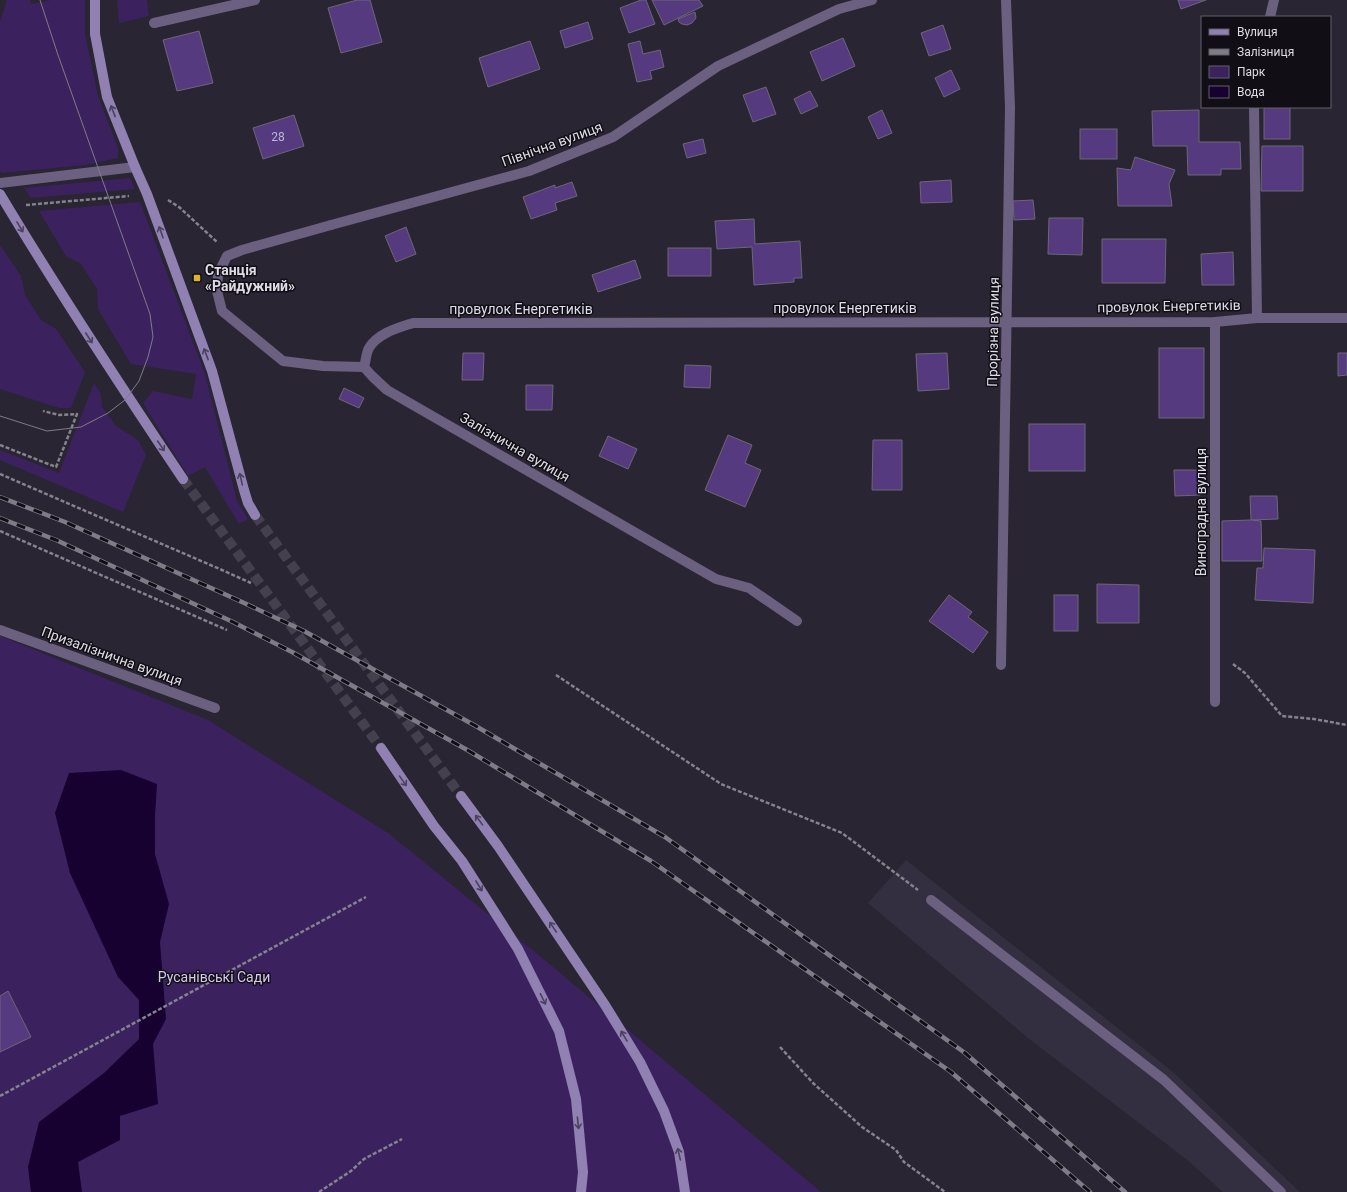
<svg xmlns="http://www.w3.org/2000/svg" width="1347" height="1192" font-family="Roboto,sans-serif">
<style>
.built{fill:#342f40}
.green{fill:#3b225f}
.water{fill:#170131}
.building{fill:#553a7f;stroke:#6c6776}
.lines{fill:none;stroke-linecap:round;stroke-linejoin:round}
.secondary-tunnel{stroke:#44404d;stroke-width:10;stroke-dasharray:10 5;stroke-linecap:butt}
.path{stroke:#86838e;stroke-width:2.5;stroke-dasharray:4 2;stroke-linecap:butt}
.service{stroke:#6b6080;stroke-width:10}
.minor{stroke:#6b6080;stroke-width:10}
.secondary{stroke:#9180b2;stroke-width:10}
.tram{stroke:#7f7c87;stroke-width:1}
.rail-casing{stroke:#7f7c87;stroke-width:4.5}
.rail{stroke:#110f15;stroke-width:3;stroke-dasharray:9;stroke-linecap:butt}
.oneway{stroke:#4b425c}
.poi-dot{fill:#dcb233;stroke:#110f15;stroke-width:1.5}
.labels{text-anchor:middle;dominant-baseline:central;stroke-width:3;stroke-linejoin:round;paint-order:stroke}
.number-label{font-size:12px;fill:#bcb4cc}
.street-label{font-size:14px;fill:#dedce5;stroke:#110f15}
.poi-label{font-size:14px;font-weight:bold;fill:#dedce5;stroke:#110f15;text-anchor:start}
.park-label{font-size:14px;fill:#d5c8f1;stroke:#110f15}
</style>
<rect width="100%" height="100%" fill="#292532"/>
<path class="built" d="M906 860 1173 1072 1300 1192H1223L1186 1159 1028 1038 868 903Z"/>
<g class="green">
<path d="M6 0H30L31 4 51 0H85V34L98 96 118 148V158L85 165 1 173 0 170V21L6 4Z"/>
<path d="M117 0H147L149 16 119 23Z"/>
<path d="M130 178 135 189 31 198 24 188Z"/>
<path d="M140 202 205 374 237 501 248 519 239 524 205 467 188 476 143 403 153 391 192 399 196 374 131 364 98 309 97 289 81 264 66 256 39 211Z"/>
<path d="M0 245 21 276 25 295 41 320 56 329 85 372 71 408H59L0 389Z"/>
<path d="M94 383 101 394 102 407 116 426 138 440 146 455 123 512 0 460V450L59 473Z"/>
<path d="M0 636 208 720 388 833 547 962 821 1192H0Z"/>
</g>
<path class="water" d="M121 770 157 784 155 816V854L169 904 160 942 166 1019 153 1044 158 1104 120 1116V1140L78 1162 82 1192H31L28 1167 39 1122 104 1073 139 1039V1000L118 977 70 873 55 813 69 773Z"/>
<g class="building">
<path d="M357 0H370L382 42 341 53 328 8Z"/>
<path d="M641 0H646L655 24 629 33 620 8Z"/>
<path d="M652 0H699L703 6 664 25Z"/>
<path d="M1178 0H1206L1181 9Z"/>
<path d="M695 12 696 18 692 23 687 25 682 24 679 22 678 19Z"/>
<path d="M588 22 593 39 565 48 560 31Z"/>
<path d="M943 25 951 49 929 56 921 33Z"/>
<path d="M199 31 213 83 177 91 163 40Z"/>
<path d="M843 38 855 66 822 81 810 52Z"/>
<path d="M530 41 540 69 488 87 479 58Z"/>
<path d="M640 41 643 54 660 50 664 67 650 71 652 79 637 82 628 44Z"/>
<path d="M951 70 960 89 944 97 935 78Z"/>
<path d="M766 87 776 114 753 122 743 95Z"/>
<path d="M810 91 818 106 801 114 794 99Z"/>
<rect x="1264" y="107" width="26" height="32"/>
<path d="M882 110 892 133 878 139 868 117Z"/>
<path d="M1199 110V142H1240L1241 169H1221V175H1188L1187 146H1153L1152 111Z"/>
<path d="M294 115 304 146 263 159 253 128Z"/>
<rect x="1080" y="129" width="37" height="30"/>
<path d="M703 139 706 153 687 158 683 144Z"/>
<path d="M1262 146H1303V191H1261Z"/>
<path d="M1135 157 1175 170 1169 184 1172 206H1118L1117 168 1131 170Z"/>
<path d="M951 180 952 202 921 203 920 182Z"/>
<path d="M572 182 577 196 555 203 557 210 531 219 523 197 555 185V188Z"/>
<path d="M1033 200 1035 219 1014 220 1013 201Z"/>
<path d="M1049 218H1083L1082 255 1048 254Z"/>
<path d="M754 219 755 244 800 241 802 278H794V282L754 285 752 247 717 249 715 221Z"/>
<path d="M406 227 416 254 396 262 385 236Z"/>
<path d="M1102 239H1166L1165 283H1102Z"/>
<rect x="668" y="248" width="43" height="28"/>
<path d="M1233 252 1234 285H1202L1201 254Z"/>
<path d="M635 260 641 278 598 292 592 275Z"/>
<rect x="1159" y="348" width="45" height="70"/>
<path d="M463 353H484L483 380H462Z"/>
<path d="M947 353 949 389 918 391 916 354Z"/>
<path d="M1338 353H1347V375L1338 376Z"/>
<path d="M685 365 711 366 710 388 684 387Z"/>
<path d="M526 385H553L552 410H526Z"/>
<path d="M344 388 364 398 359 408 339 399Z"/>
<rect x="1029" y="424" width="56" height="47"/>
<path d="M728 435 752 445 745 463 761 470 745 507 705 490Z"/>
<path d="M608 436 637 449 628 469 599 456Z"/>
<path d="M873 440H902V490H872Z"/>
<path d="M1174 470H1199L1200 495 1175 496Z"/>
<path d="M1250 496H1277L1278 519 1251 520Z"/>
<path d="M1251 520 1261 521 1262 561H1222V521Z"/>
<path d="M1264 548 1315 550 1313 603 1255 600 1257 568H1263Z"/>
<path d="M1097 584 1139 585V623H1097Z"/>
<path d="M949 595 972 612 968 617 988 632 973 653 929 621Z"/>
<rect x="1054" y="595" width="24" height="36"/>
<path d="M8 991 31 1037 0 1052V996Z"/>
</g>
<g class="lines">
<g class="secondary-tunnel">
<path d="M183 479 381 748"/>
<path d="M255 515 461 796"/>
</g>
<g class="path">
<path d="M168 200 179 207 217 242"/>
<path d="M26 205 129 196"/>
<path d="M0 445 56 467 77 414 59 415 43 411"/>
<path d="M0 474 222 570 251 583"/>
<path d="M0 531 227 630"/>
<path d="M1233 664 1245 673 1282 716 1314 719 1347 725"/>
<path d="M556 675 721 784 842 833 918 890"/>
<path d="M780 1047 813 1083 862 1127 896 1150 904 1162 945 1192"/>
<path d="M0 1096 366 897"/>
<path d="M319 1192 351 1171 364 1159 402 1139"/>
</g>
<g class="service">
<path d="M0 183 135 167"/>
<path d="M331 225 242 250 227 256 218 274 217 291 222 311 283 361 323 366 364 367"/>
<path d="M931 900 1164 1080 1281 1192"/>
</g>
<g class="minor">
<path d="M1270 17 1274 0"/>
<path d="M154 23 255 0"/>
<path d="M1254 107 1257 318"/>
<path d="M331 225 529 171 613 137 718 66 839 9 872 0"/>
<path d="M1215 322V702"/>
<path d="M797 621 749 588 716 579 387 390 372 376 364 367C366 361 366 353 369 348 378 333 398 328 413 323L1215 322 1257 318H1347"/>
<path d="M0 630 215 708"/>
<path d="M1001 665 1010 107 1006 0"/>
</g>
<g class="secondary">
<path d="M95 0V34L107 97 135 167 147 194 212 371 244 490 248 503 255 515"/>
<path d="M0 194C58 291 120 385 183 479"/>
<path d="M381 748 434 826 462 861 518 949 559 1031 576 1099 583 1172 581 1192"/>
<path d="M461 796 498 846 605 1005 640 1062 664 1111 679 1152 685 1192"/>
</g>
<path class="tram" d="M0 416 47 431 81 427 108 413 125 400 139 381 148 357 153 337 150 314 58 55 40 0"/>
<g class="rail-casing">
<g id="rail">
<path d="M0 497 65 522 242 602 304 631 474 725 665 837 965 1053 1125 1192"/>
<path d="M0 518 56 540 233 622 292 652 469 751 651 861 951 1072 1090 1192"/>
</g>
</g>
<use href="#rail" class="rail"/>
</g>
<defs><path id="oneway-shaft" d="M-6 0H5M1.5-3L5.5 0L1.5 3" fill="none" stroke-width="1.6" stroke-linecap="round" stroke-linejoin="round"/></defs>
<g class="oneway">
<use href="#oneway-shaft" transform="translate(113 111) rotate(-111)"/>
<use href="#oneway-shaft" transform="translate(20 227) rotate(59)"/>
<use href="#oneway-shaft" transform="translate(161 232) rotate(-110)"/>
<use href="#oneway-shaft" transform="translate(89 338) rotate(57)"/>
<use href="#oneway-shaft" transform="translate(206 354) rotate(-111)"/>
<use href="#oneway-shaft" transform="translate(161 446) rotate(56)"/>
<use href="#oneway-shaft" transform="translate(241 479) rotate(-103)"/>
<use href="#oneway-shaft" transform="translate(403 781) rotate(55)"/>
<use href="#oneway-shaft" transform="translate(479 820) rotate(-126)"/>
<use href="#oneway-shaft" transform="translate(479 886) rotate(58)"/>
<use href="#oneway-shaft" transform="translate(553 927) rotate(-124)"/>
<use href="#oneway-shaft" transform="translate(543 999) rotate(64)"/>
<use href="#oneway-shaft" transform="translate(624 1036) rotate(-121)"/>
<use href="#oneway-shaft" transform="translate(578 1123) rotate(84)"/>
<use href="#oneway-shaft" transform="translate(679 1154) rotate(-103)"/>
</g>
<rect class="poi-dot" x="193" y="274" width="8" height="8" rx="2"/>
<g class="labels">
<g class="number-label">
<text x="278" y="137">28</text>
</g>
<g class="street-label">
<text transform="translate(552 144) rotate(-20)">Північна вулиця</text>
<text transform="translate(1169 306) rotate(-1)">провулок Енергетиків</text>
<text x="845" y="308">провулок Енергетиків</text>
<text x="521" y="309">провулок Енергетиків</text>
<text transform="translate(993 332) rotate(-89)">Прорізна вулиця</text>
<text transform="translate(515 447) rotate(30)">Залізнична вулиця</text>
<text transform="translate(1201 512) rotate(-90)">Виноградна вулиця</text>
<text transform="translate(112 656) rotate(20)">Призалізнична вулиця</text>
</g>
<g class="poi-label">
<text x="205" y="270">Станція<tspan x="205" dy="16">«Райдужний»</tspan></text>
</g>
<g class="park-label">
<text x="214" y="977">Русанівські Сади</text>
</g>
</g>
<rect x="1201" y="16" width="130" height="92" fill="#110f15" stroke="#636168"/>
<rect x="1209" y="29" width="20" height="6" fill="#9180b2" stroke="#636168"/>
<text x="1237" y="36" font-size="12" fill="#dedce5">Вулиця</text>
<rect x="1209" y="49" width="20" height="6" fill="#7f7c87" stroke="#636168"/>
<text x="1237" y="56" font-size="12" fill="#dedce5">Залізниця</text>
<rect x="1209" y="66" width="20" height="12" fill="#3b225f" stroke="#636168"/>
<text x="1237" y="76" font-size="12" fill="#dedce5">Парк</text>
<rect x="1209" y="86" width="20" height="12" fill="#170131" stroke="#636168"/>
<text x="1237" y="96" font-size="12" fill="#dedce5">Вода</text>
</svg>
